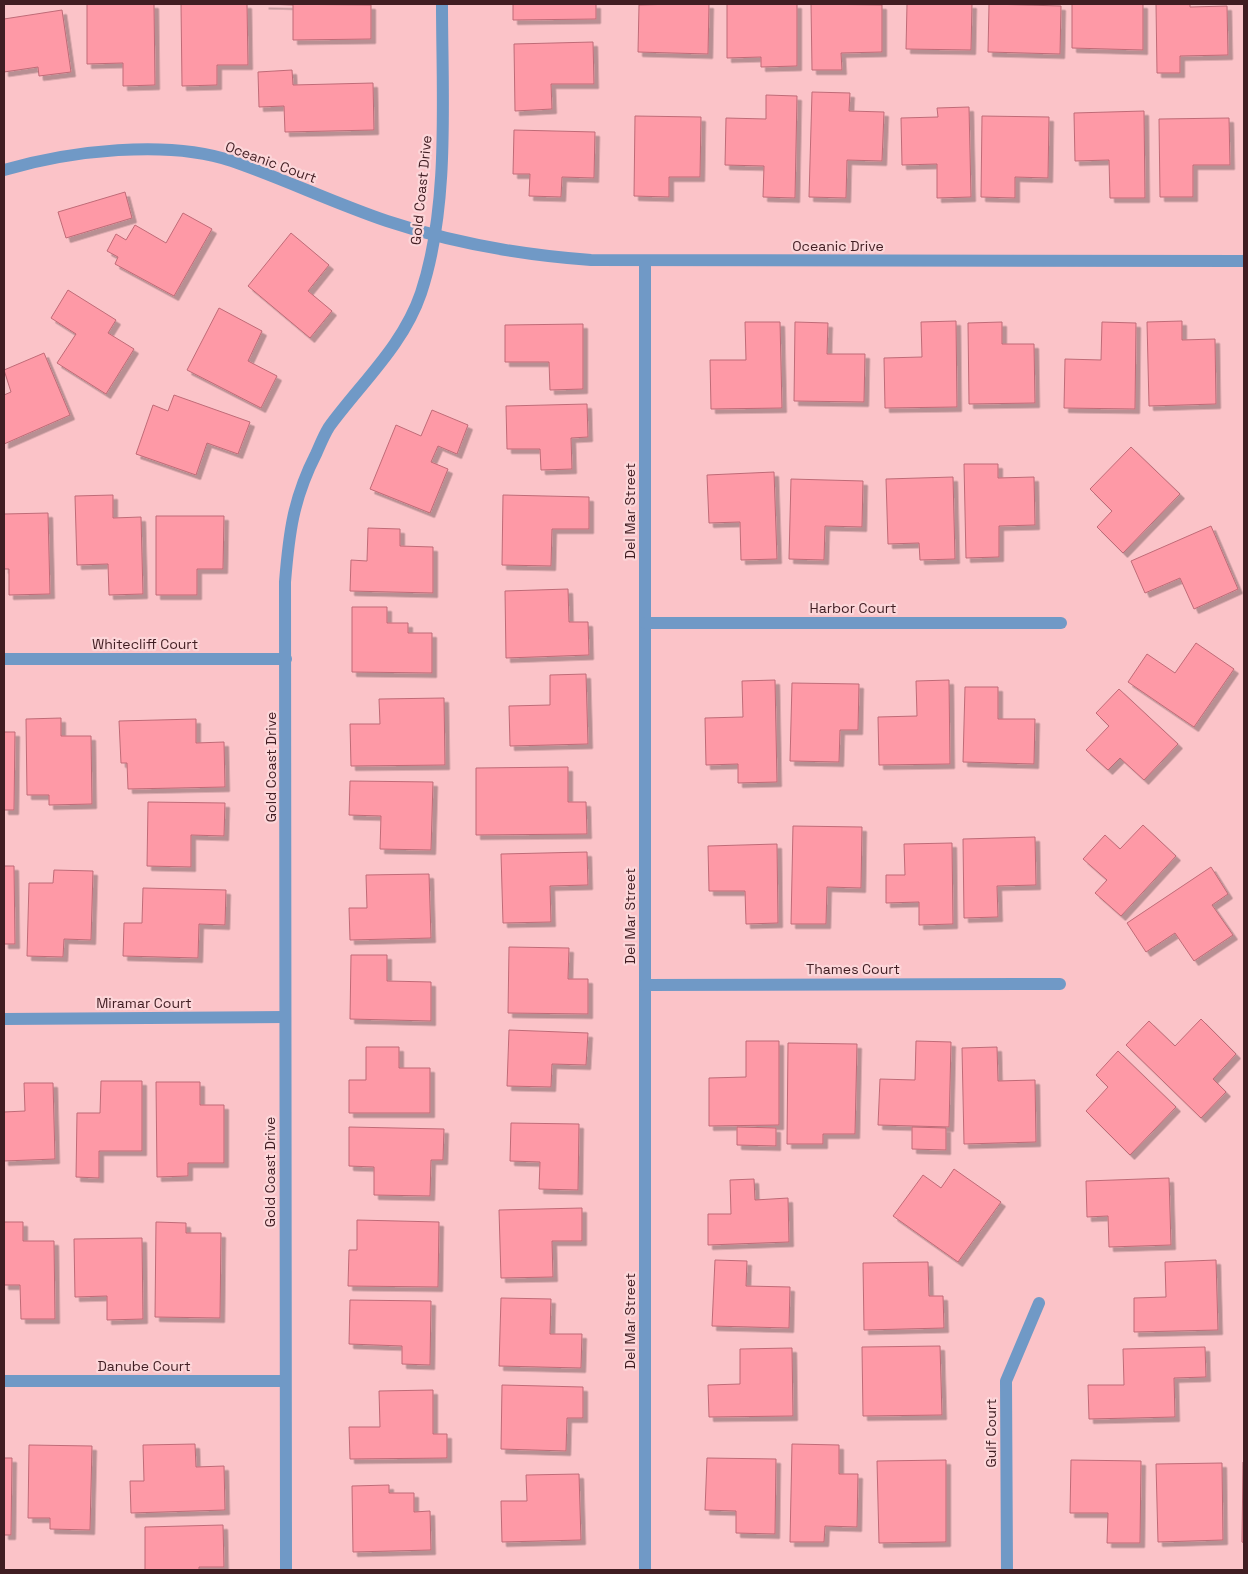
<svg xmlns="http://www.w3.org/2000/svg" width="1248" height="1574" font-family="'Space Grotesk',sans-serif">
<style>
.building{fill:#fe99a6;stroke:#bf6b77;filter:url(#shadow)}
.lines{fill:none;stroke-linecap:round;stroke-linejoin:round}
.street{stroke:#7099c6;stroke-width:12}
.labels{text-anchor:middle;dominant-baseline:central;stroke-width:4.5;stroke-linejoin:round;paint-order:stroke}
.street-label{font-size:14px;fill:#401d22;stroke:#fcd6d9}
</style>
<defs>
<filter id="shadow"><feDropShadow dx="4.5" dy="4.5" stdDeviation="0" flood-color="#0004"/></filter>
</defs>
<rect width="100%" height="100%" fill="#fbc3c8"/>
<g class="building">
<path d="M87 4H154L155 85 123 86V63L87 64Z"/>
<path d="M181 4H247L248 65H217V85L182 86Z"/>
<path d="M264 4 371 5V39L293 40V5Z"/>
<path d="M513 4H596V19L513 20Z"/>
<path d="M676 4H709L708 54 638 52 639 5Z"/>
<path d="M727 4H797V66L761 67V57L727 58Z"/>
<path d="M811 4 882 5V52L841 53 842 70H812Z"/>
<path d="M907 4H972L971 50 906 49Z"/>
<path d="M989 4 1061 6 1060 54 988 52Z"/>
<path d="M1072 4H1143V50L1072 48Z"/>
<path d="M1156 4H1190V7L1227 6 1228 55 1180 56V73H1157Z"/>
<path d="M62 10 71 72 39 76 38 67 4 72V19Z"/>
<path d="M593 42 594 84H551L552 109 515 111 514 44Z"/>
<path d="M292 70 293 85 373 83 374 130 285 132 284 106 259 107 258 72Z"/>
<path d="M812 92 850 93 849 111 884 112 882 161 847 160 846 198 809 197Z"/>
<path d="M766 95 797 96 795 198 763 197 764 166 725 165 726 118 766 119Z"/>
<path d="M969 107 971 197 937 198V164L902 165 901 118 938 117 937 108Z"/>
<path d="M1144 111 1145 198H1110L1109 160 1075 161 1074 113Z"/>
<path d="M635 116 701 117 700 177H669V197L634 196Z"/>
<path d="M982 116 1049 117 1048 178 1015 177V198L981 197Z"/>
<path d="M1229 118 1230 165H1193V197H1160L1159 119Z"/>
<path d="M514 130 595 132 594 178 562 177 561 197 529 196 530 174H513Z"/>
<path d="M125 192 132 218 66 238 58 212Z"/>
<path d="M183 213 212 229 174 296 115 264 118 257 107 251 116 234 126 240 135 225 166 243Z"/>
<path d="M291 233 329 265 308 291 332 311 310 338 248 286Z"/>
<path d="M68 290 116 320 108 333 134 349 106 394 57 363 76 334 51 318Z"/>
<path d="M219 308 262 331 248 361 277 376 261 408 187 370Z"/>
<path d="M956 321 957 407 885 408 884 358 922 357 921 322Z"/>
<path d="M1182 321V340L1215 339 1216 404 1149 406 1147 322Z"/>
<path d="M745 322H780L782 408 711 409 710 360H746Z"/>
<path d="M795 322 828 323 827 354H865L864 402 794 401Z"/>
<path d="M1002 322V344H1034L1035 403 969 404 968 323Z"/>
<path d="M1102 322 1136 323 1135 409 1064 408 1065 359 1101 360Z"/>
<path d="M583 324V389L550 390 549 362H505V325Z"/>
<path d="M44 353 70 415 4 444V395L11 392 4 370Z"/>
<path d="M174 395 250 422 238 454 207 443 196 475 136 454 153 405 168 411Z"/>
<path d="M587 404 588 437 571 438 572 469 541 470 540 449H507L506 406Z"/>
<path d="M432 410 468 425 457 454 438 446 431 462 448 469 430 513 370 489 396 425 421 436Z"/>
<path d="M1131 447 1180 494 1123 553 1097 527 1112 511 1090 489Z"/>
<path d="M964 464H998V478L1034 477 1035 525 999 526V557L966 558Z"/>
<path d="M774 472 777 559 741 560 740 522 709 523 707 475Z"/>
<path d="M953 477 955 559 920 560 919 543 888 544 886 479Z"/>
<path d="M791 479 863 481 862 527 825 526 824 560 789 559Z"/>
<path d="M113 495V518L141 517 143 594 109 595 108 564 77 565 75 496Z"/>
<path d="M503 495 589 497V529H552L551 566 502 565Z"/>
<path d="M48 513 50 594 9 595V569H4V514Z"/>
<path d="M156 516H224L223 569H197V595H156Z"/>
<path d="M1211 526 1238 589 1194 609 1180 578 1145 593 1131 561Z"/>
<path d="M368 528 400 529V546L433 547V593L350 591 351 560 367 561Z"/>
<path d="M568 589 569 622H588L589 655 506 658 505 591Z"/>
<path d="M352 607H387V623H408V633H432V673L352 672Z"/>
<path d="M1196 643 1234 669 1194 727 1128 682 1147 654 1175 673Z"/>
<path d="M586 674 588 744 510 746 509 706 550 705V675Z"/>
<path d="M775 680 777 782 738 783V764L706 765 705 718 743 717 742 681Z"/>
<path d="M949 680 950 764 879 765 878 717 917 716 916 681Z"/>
<path d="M792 683 859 684 858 730H840L839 762 790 761Z"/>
<path d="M965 687H998V719H1035L1034 764 963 762Z"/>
<path d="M1119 689 1178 744 1144 780 1120 758 1108 770 1086 750 1109 726 1096 713Z"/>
<path d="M444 698 445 765 351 766 350 724H380L379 699Z"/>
<path d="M61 718V736H91L92 804 49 805V795H27L26 719Z"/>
<path d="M196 719V743L224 742 225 787 128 789 127 763H121L119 721Z"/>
<path d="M4 732H15L14 810H4Z"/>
<path d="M568 767V802H586L587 834 476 835V768Z"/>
<path d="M350 781 433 782 431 850 380 849 381 816 349 815Z"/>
<path d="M148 802 225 803 224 836 191 835V867L147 866Z"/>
<path d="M1143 825 1176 856 1121 916 1095 893 1107 880 1083 859 1105 835 1120 849Z"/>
<path d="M793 826 862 827 861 888 827 887 826 924H791Z"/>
<path d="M1035 837 1036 885 997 886 998 917 964 918 963 839Z"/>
<path d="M952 843 953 924 919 925V902L886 903V875H905L904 844Z"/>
<path d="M777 844 778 923 746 924 745 891H709L708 846Z"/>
<path d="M587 852 588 885 550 886 551 922 503 923 501 854Z"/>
<path d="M4 866H14L15 944H4Z"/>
<path d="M1211 867 1228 894 1212 905 1233 935 1194 961 1175 933 1146 952 1127 923Z"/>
<path d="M54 870 93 871 91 940 64 939 63 957 27 956 29 883H53Z"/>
<path d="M429 874 431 938 350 940 349 908H367L366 875Z"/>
<path d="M143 888 226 890 225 925 199 924 198 958 123 956 124 923H142Z"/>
<path d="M509 947 569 948 568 979H588V1014L508 1013Z"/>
<path d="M351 955H387V981L431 982V1021L350 1019Z"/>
<path d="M1201 1019 1236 1054 1213 1079 1226 1092 1201 1118 1126 1045 1149 1021 1175 1046Z"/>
<path d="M509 1030 588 1033 586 1065 552 1064 551 1087 507 1086Z"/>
<path d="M746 1041H779V1125L709 1126V1078L746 1077Z"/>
<path d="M916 1041 951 1042 949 1127 878 1125 880 1079 915 1080Z"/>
<path d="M788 1043 857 1044 855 1134H823V1144H787Z"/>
<path d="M366 1047H399V1068H430V1113H349V1080H366Z"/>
<path d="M997 1047 998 1081 1035 1080 1036 1142 964 1144 962 1048Z"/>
<path d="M1118 1051 1176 1107 1130 1155 1086 1111 1108 1087 1096 1075Z"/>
<path d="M101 1081H142V1151H99V1178L76 1177 77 1113H100Z"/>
<path d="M156 1082H200V1105H224V1163H188V1176L157 1177Z"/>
<path d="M24 1083H53L55 1159 4 1161V1112L25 1111Z"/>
<path d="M511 1123 579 1124 578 1190 539 1189 540 1162 510 1161Z"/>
<path d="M349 1127 444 1129 443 1160H431L430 1196 374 1195V1167L349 1166Z"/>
<path d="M737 1127 776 1128V1146L737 1145Z"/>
<path d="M912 1127 946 1128V1150L912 1149Z"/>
<path d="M954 1169 1001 1202 958 1262 893 1216 923 1175 941 1188Z"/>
<path d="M1169 1178 1171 1245 1109 1247 1108 1216 1087 1217 1086 1181Z"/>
<path d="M754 1179 755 1200 788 1198 789 1242 708 1245V1214H731L730 1180Z"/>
<path d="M582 1208V1241H552L553 1277 501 1278 499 1210Z"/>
<path d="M357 1220 439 1222 438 1287 348 1286 349 1250H357Z"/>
<path d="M4 1222H23V1241H54L55 1319H21L20 1285H4Z"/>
<path d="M156 1222 186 1223V1233H221L220 1318 155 1317Z"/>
<path d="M142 1238 143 1319 107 1320V1296L75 1297 74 1239Z"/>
<path d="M715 1260 747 1261 746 1286 790 1287 789 1328 712 1326Z"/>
<path d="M1216 1260 1218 1330 1134 1332V1298L1166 1297 1165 1262Z"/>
<path d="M928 1262 929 1296H943L944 1328 864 1330 863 1263Z"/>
<path d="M501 1298 551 1299 550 1334H582L581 1368 499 1366Z"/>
<path d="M350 1300 431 1301 430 1365 402 1364V1346L349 1344Z"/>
<path d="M940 1346 942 1415 863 1416 862 1347Z"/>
<path d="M1205 1347 1206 1377 1174 1378 1175 1417 1089 1419 1088 1385H1124L1123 1349Z"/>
<path d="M792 1348 793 1416 709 1417 708 1385 740 1384V1349Z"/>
<path d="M502 1385 583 1387V1418H567L566 1451 501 1449Z"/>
<path d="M433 1390V1434H447V1458L350 1459 349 1427H380L379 1391Z"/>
<path d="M195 1444 196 1467 224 1466 225 1510 131 1513 130 1481H144L143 1445Z"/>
<path d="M792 1444 839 1445V1474H858L857 1527 825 1526 824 1542H790Z"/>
<path d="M29 1445 92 1446 90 1530 50 1529V1518H28Z"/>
<path d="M4 1458H12L11 1535H4Z"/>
<path d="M707 1458 776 1459 775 1534 736 1533V1511L705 1510Z"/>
<path d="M946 1460V1542L879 1543 877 1461Z"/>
<path d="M1071 1460 1141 1461 1140 1543H1107L1108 1513H1070Z"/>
<path d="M1243 1462H1244V1543L1242 1542Z"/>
<path d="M1222 1463 1223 1540 1158 1542 1156 1464Z"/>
<path d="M579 1474 581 1540 502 1542 501 1501H527L526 1475Z"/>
<path d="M389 1485V1493H414V1512L430 1511 431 1550 353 1552 352 1486Z"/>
<path d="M223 1525 224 1567H199V1570H145V1527Z"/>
</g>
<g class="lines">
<g class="street">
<path d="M4 170C69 151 167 139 232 161 284 179 334 203 387 221 453 243 522 255 591 260L1244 261"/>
<path d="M645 261V1570"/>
<path d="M645 623H1061"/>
<path d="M4 659H286"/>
<path d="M645 985 1060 984"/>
<path d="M4 1019 285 1017"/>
<path d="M4 1381H285"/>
<path d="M286 1570 285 582C289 533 293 499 316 454 320 445 324 435 329 427 361 383 403 346 421 293 450 206 442 95 442 4"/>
<path d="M1007 1570 1006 1381 1039 1303"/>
</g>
</g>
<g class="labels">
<g class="street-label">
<text transform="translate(271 162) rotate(20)">Oceanic Court</text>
<text transform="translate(421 190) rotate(-84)">Gold Coast Drive</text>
<text x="838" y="246">Oceanic Drive</text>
<text transform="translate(630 511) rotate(-90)">Del Mar Street</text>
<text x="853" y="608">Harbor Court</text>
<text x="145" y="644">Whitecliff Court</text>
<text transform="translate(271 767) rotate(-90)">Gold Coast Drive</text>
<text transform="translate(630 916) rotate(-90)">Del Mar Street</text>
<text x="853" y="969">Thames Court</text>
<text x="144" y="1003">Miramar Court</text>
<text transform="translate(270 1172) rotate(-90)">Gold Coast Drive</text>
<text transform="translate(630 1321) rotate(-90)">Del Mar Street</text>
<text x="144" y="1366">Danube Court</text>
<text transform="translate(991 1433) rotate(-90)">Gulf Court</text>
</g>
</g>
<rect width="1248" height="1574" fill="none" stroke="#401d22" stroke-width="10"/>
</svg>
